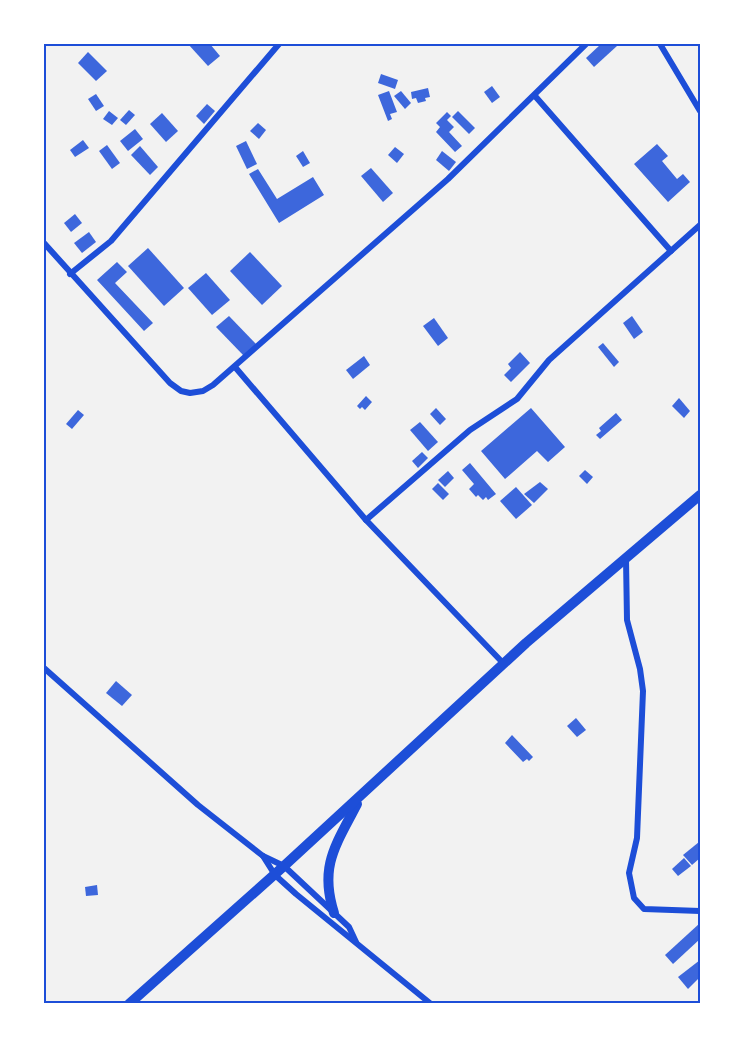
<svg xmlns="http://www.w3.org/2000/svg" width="744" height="1047" font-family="'Public Sans',sans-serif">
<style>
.building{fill:#3d67dc}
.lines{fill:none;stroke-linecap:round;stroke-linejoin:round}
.minor{stroke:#1d4ed8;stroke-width:6}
.trunk{stroke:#1d4ed8;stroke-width:10}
.neatline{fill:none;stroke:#1d4ed8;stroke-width:2}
</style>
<rect width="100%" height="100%" fill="#f2f2f2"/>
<g class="building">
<path d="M188 44H210L220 56 208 66Z"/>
<path d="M601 44H615L617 46 594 67 586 58Z"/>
<path d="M88 52 107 71 96 81 78 63Z"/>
<path d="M381 74 398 80 395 89 378 83Z"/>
<path d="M492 86 500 97 492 103 484 92Z"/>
<path d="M428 88 430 97 425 98 426 101 418 103 416 98 412 99 411 92Z"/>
<path d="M389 91 397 112 390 114 392 119 388 121 378 95Z"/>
<path d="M401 91 411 103 405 109 394 96Z"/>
<path d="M96 94 104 106 96 111 88 99Z"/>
<path d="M207 104 215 111 204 124 196 116Z"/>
<path d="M129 110 135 115 126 125 120 120Z"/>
<path d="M109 111 118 118 112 125 103 119Z"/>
<path d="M458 111 475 128 469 134 452 117Z"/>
<path d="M447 112 451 116 447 120 454 127 449 132 462 146 455 152 436 132 440 127 436 123Z"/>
<path d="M162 113 178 131 166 142 150 124Z"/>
<path d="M258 123 266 130 259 139 250 131Z"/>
<path d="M135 129 143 139 128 151 120 141Z"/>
<path d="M83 140 89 148 75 157 70 150Z"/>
<path d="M246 141 257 164 247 169 236 146Z"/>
<path d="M657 144 668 156 662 161 677 179 683 174 690 182 668 202 634 164Z"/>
<path d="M107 145 120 163 112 169 99 151Z"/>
<path d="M140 146 158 167 150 175 131 155Z"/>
<path d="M395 147 404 154 397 163 388 155Z"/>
<path d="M303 151 310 163 303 167 296 156Z"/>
<path d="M442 151 456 162 449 171 436 160Z"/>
<path d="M371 168 393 193 383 202 361 176Z"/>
<path d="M258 169 277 199 313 177 324 195 279 223 249 174Z"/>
<path d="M75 214 82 223 71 232 64 223Z"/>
<path d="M89 232 96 242 82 253 74 243Z"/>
<path d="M148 248 184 288 164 306 128 266Z"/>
<path d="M250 252 282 286 262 305 230 271Z"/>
<path d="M117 262 127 272 115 283 153 323 144 331 97 280Z"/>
<path d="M206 273 230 300 212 315 188 288Z"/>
<path d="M229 316 256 344 244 356 216 327Z"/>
<path d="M632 316 643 332 634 339 623 323Z"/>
<path d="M434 318 448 338 438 346 423 326Z"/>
<path d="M603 343 619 362 614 367 598 347Z"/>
<path d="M520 352 530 363 511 382 504 375 511 368 508 364Z"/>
<path d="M364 356 370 365 353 379 346 370Z"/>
<path d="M366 396 372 402 365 410 362 407 360 409 357 406Z"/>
<path d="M679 398 690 411 684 418 672 406Z"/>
<path d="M436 408 446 419 440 425 430 414Z"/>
<path d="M531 408 565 447 548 462 537 451 505 479 481 451Z"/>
<path d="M78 410 84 415 72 429 66 424Z"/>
<path d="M616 413 622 420 600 439 596 435 601 431 599 428Z"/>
<path d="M420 422 438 442 428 451 410 430Z"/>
<path d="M422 452 428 458 418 468 412 461Z"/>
<path d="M470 463 496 494 488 500 486 497 483 500 478 495 476 497 469 489 474 484 462 470Z"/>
<path d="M585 470 593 477 587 484 579 476Z"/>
<path d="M448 471 454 478 445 487 438 480Z"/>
<path d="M540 482 548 489 534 503 524 494Z"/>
<path d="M438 483 449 494 443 500 432 489Z"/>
<path d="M516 487 532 505 516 519 500 501Z"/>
<path d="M116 681 132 695 122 706 106 693Z"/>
<path d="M576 718 586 730 577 737 567 726Z"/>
<path d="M512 735 533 757 529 761 527 759 523 762 505 743Z"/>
<path d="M699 842 700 858 692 865 683 855Z"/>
<path d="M684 858 691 866 678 876 672 869Z"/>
<path d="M97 885 98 895 86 896 85 887Z"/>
<path d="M700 923V939L673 964 665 955Z"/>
<path d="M700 960V977L688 989 678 977Z"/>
</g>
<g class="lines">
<g class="minor">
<path d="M660 44 700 111"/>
<path d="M535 96 671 251"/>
<path d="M44 243 170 383 181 391 190 393 203 391 213 385 448 179 586 44"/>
<path d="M70 274 111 241 279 44"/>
<path d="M235 367 366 520 504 664"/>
<path d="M366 520 470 430 517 399 549 360 700 225"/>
<path d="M626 559 627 620 640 669 643 691 637 838 629 873 634 898 644 909 700 911"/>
<path d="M44 668 198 805 263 856 284 866 349 927 356 942"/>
<path d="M263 856 275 875 296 894 431 1004"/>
</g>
<g class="trunk">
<path d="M334 913C319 866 336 845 357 804"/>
<path d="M129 1004 284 866 526 643 700 495"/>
</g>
</g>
<rect width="744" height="1047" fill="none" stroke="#ffffff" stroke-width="90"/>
<rect x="45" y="45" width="654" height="957" class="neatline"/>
</svg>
